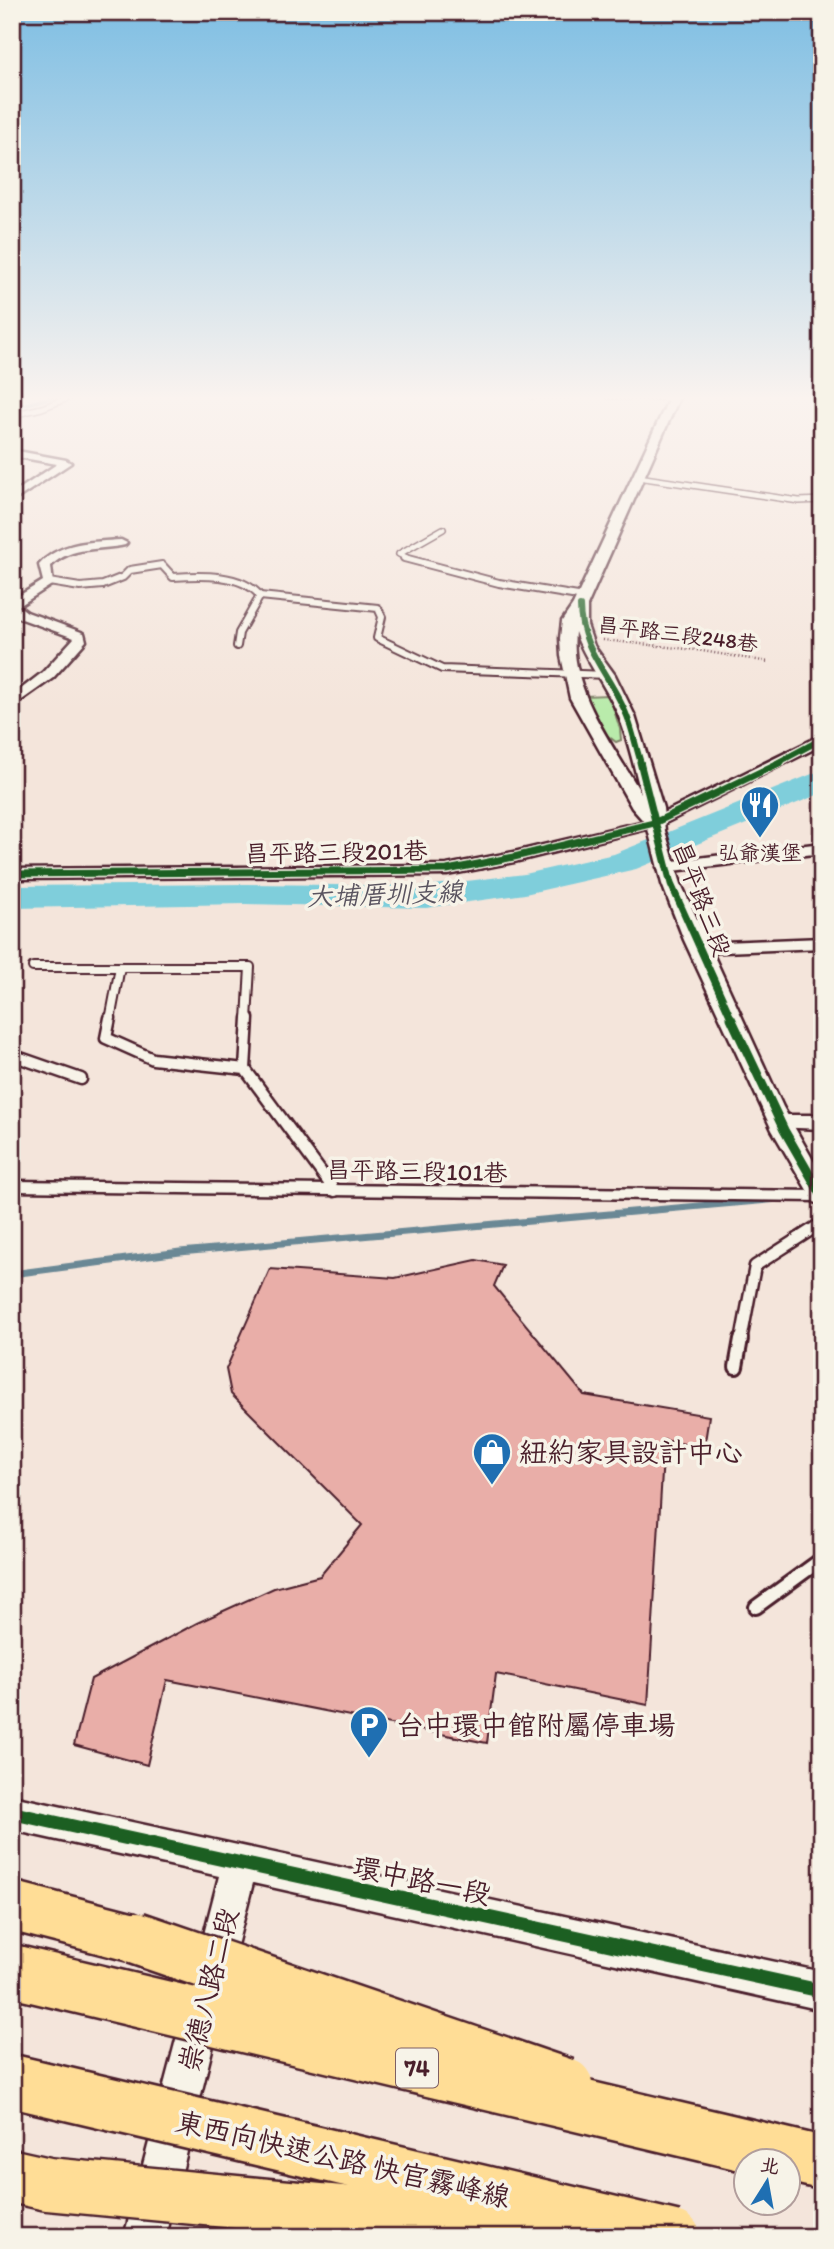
<svg xmlns="http://www.w3.org/2000/svg" width="834" height="2249" font-family="Itim,'LXGW WenKai TC',sans-serif">
<style>
.green{fill:#b9ebab;stroke:#82856b;stroke-width:2}
.lines{fill:none;stroke-linecap:round;stroke-linejoin:round}
.stream-far1{stroke:#6a8895;stroke-width:3.5}
.stream{stroke:#6a8895;stroke-width:7}
.river{fill:#7fcedb;fill-rule:evenodd}
.building{fill:#e9aea8;stroke:#4a1f2b;stroke-width:2}
.service-far4-casing{stroke:#4a1f2b;stroke-width:8}
.service-far3-casing{stroke:#4a1f2b;stroke-width:10}
.service-far2-casing{stroke:#4a1f2b;stroke-width:12}
.service-far1-casing{stroke:#4a1f2b;stroke-width:15}
.service-casing{stroke:#4a1f2b;stroke-width:18}
.minor-casing{stroke:#4a1f2b;stroke-width:5}
.tertiary-casing{stroke:#4a1f2b;stroke-width:5}
.trunk-casing{stroke:#4a1f2b;stroke-width:5}
.path{stroke:#4a1f2b;stroke-width:2.5;stroke-dasharray:1 2.5;stroke-linecap:butt}
.service-far4{stroke:#f7f3e8;stroke-width:5}
.service-far3{stroke:#f7f3e8;stroke-width:6}
.service-far2{stroke:#f7f3e8;stroke-width:8}
.service-far1{stroke:#f7f3e8;stroke-width:10}
.service{stroke:#f7f3e8;stroke-width:12}
.minor{fill:#f7f3e8;fill-rule:evenodd}
.tertiary{fill:#f7f3e8;fill-rule:evenodd}
.trunk{fill:#ffdd96;fill-rule:evenodd}
.trunk-bridge-casing{stroke:#4a1f2b;stroke-width:57;stroke-linecap:butt}
.trunk-bridge{stroke:#ffdd96;stroke-width:52}
.cycleway-far3-casing{stroke:#f7f3e8;stroke-width:9}
.cycleway-far2-casing{stroke:#f7f3e8;stroke-width:10}
.cycleway-far1-casing{stroke:#f7f3e8;stroke-width:13}
.cycleway-casing{stroke:#f7f3e8;stroke-width:18}
.cycleway-far3{stroke:#1b5e20;stroke-width:6}
.cycleway-far2{stroke:#1b5e20;stroke-width:7}
.cycleway-far1{stroke:#1b5e20;stroke-width:9}
.cycleway{stroke:#1b5e20;stroke-width:14}
.labels{text-anchor:middle;dominant-baseline:central;stroke-width:7;stroke-linejoin:round;paint-order:stroke}
.far-street-label{font-size:21px;fill:#4a1f2b;stroke:#f7f3e8}
.far-poi-label{font-size:21px;fill:#4a1f2b;stroke:#f7f3e8}
.shield{fill:#f7f3e8;stroke:#7e5f64;stroke-width:2}
.shield-label{font-size:23px;font-weight:bold;fill:#4a1f2b}
.street-label{font-size:24px;fill:#4a1f2b;stroke:#f7f3e8}
.water-label{font-size:26px;font-style:italic;fill:#5a5460;stroke:#f7f3e8}
.near-poi-label{font-size:28px;fill:#4a1f2b;stroke:#f7f3e8;text-anchor:start}
.near-street-label{font-size:28px;fill:#4a1f2b;stroke:#f7f3e8}
</style>
<rect width="100%" height="100%" fill="#f4e5db"/>
<filter id="ink" filterUnits="userSpaceOnUse"><feTurbulence type="fractalNoise" baseFrequency=".0143" numOctaves="2"/><feDisplacementMap in="SourceGraphic" scale="14" xChannelSelector="R" yChannelSelector="G"/><feConvolveMatrix kernelMatrix="1 2 1 2 8 2 1 2 1" color-interpolation-filters="sRGB"/></filter>
<g filter="url(#ink)">
<path class="green" d="M609 695 620 729 621 740 616 742 600 730 584 696Z"/>
<g class="lines">
<path class="stream-far1" d="M12 408 56 396"/>
<path class="stream" d="M12 1274 180 1252 779 1199"/>
<path class="river" d="M822 770V793L636 869 525 894 426 908 246 904 12 908V886L246 884 426 886 525 874 614 854Z"/>
</g>
<path class="building" d="M476 1260 503 1265 494 1286 584 1395 709 1416 704 1448 664 1440 648 1705 496 1674 487 1743 167 1680 147 1765 74 1745 91 1679 197 1623 274 1588 320 1576 362 1525 231 1394 226 1369 270 1269 395 1278Z"/>
<g class="lines">
<g class="service-far4-casing">
<g id="service-far4">
<path d="M532 396H568"/>
<path d="M609 396 675 398"/>
<path d="M12 415 42 408 73 396"/>
<path d="M638 477 799 501 822 500"/>
<path d="M409 559 399 554 443 529"/>
</g>
</g>
<g class="service-far3-casing">
<g id="service-far3">
<path d="M404 558 499 583 584 597"/>
<path d="M49 582 80 587 103 585 123 577 130 570 162 565 173 577C200 575 242 573 260 596L239 633 237 646"/>
<path d="M260 596 378 608 382 617 377 638 442 669 607 675"/>
</g>
</g>
<g class="service-far2-casing">
<g id="service-far2">
<path d="M33 967H250L247 1020"/>
<path d="M110 1020 120 967"/>
</g>
</g>
<g class="service-far1-casing">
<g id="service-far1">
<path d="M110 1018 106 1038 153 1059 245 1069 335 1191"/>
<path d="M12 1055 81 1079"/>
<path d="M245 1069 248 1018"/>
<path d="M12 1186 820 1196"/>
<path d="M741 1341 755 1266 822 1223"/>
</g>
</g>
<g class="service-casing">
<g id="service">
<path d="M736 1367 741 1339"/>
<path d="M756 1607 822 1559"/>
</g>
</g>
<g class="minor-casing">
<g id="minor">
<path d="M12 450 66 460 71 463 12 502V494L57 464 12 456Z"/>
<path d="M121 540 127 543 125 545C99 551 72 545 51 566L53 584 19 606 27 612 84 633 86 641 53 678 12 707V696L43 672 74 638 19 618 12 612V600L43 581 39 565C60 541 92 542 121 540Z"/>
<path d="M822 735V745L659 826 514 862 447 875 12 879V869L447 865 514 852 649 820Z"/>
<path d="M822 843V853L665 872 657 867 665 862Z"/>
<path d="M822 938V948L699 953 691 948 699 943Z"/>
<path d="M780 1115H822V1129L773 1127 770 1122 773 1117Z"/>
</g>
</g>
<g class="tertiary-casing">
<g id="tertiary">
<path d="M670 396H680L587 606V625L594 646 615 675 635 716 663 808 665 831 681 884 783 1107 822 1176V1205L814 1202 772 1130 684 940 662 884 647 825 632 808 570 698 561 656 560 638 562 621 573 605ZM575 632C584 659 606 686 618 714 628 739 634 767 641 793 613 745 569 690 575 632Z"/>
<path d="M12 1796 822 1972V2010L253 1883 231 1969 226 1982 213 1987 200 1982 195 1969 219 1876 12 1830Z"/>
<path d="M202 1994 215 2000 221 2013 166 2237H124L183 2013 189 2000Z"/>
</g>
</g>
<g class="trunk-casing">
<path id="trunk" d="M12 1881 136 1913 154 1920 161 1938 154 1956 136 1963 12 1931Z"/>
</g>
<path class="path" d="M603 640 696 650 769 662"/>
<use href="#service-far4" class="service-far4"/>
<use href="#service-far3" class="service-far3"/>
<use href="#service-far2" class="service-far2"/>
<use href="#service-far1" class="service-far1"/>
<use href="#service" class="service"/>
<use href="#minor" class="minor"/>
<use href="#tertiary" class="tertiary"/>
<use href="#trunk" class="trunk"/>
<g class="trunk-bridge-casing">
<g id="trunk-bridge">
<path d="M136 1938 566 2085"/>
<path d="M12 1971 822 2163"/>
<path d="M12 2081 674 2237"/>
<path d="M12 2176 48 2184 602 2237"/>
</g>
</g>
<use href="#trunk-bridge" class="trunk-bridge"/>
<g class="cycleway-far3-casing">
<g id="cycleway-far3">
<path d="M580 606C580 649 612 677 627 716 633 731 636 748 641 763"/>
<path d="M777 763 822 739"/>
</g>
</g>
<g class="cycleway-far2-casing">
<g id="cycleway-far2">
<path d="M640 762 671 884 732 1020"/>
<path d="M12 874 447 870 514 857 654 823 781 762"/>
</g>
</g>
<g class="cycleway-far1-casing">
<path id="cycleway-far1" d="M731 1018 784 1130 822 1196"/>
</g>
<g class="cycleway-casing">
<path id="cycleway" d="M12 1813 822 1991"/>
</g>
<use href="#cycleway-far3" class="cycleway-far3"/>
<use href="#cycleway-far2" class="cycleway-far2"/>
<use href="#cycleway-far1" class="cycleway-far1"/>
<use href="#cycleway" class="cycleway"/>
</g>
</g>
<linearGradient id="sky" x2="0" y2="1"><stop stop-color="#7ebee3"/><stop offset="0.56" stop-color="#faf3ef"/><stop offset="1" stop-color="#faf3ef" stop-opacity="0"/></linearGradient>
<rect width="834" height="711" fill="url(#sky)"/>
<defs>
<g id="restaurant-pin" transform="scale(2.0125)"><path d="M0 17L-7.5 6A9.5 9.5 0 1 1 7.5 6Z" fill="#1f6fb2" stroke="#f7f3e8"/><path d="M-5-6h1v4h1v-4h1v4h1v-4h1v5L-1.5 .5V6h-2V.5L-5-1ZM5-6V6H3V1.5H1.5Q1.5-4 5-6Z" fill="#fff"/></g>
<g id="shop-pin" transform="scale(2.0125)"><path d="M0 17L-7.5 6A9.5 9.5 0 1 1 7.5 6Z" fill="#1f6fb2" stroke="#f7f3e8"/><path d="M-5-2.5h2.3a2.7 3.5 0 0 1 5.4 0H5L5.5 6h-11ZM-1.5-2.5h3a1.5 2.3 0 0 0-3 0Z" fill="#fff"/></g>
<g id="parking-pin" transform="scale(2.0125)"><path d="M0 17L-7.5 6A9.5 9.5 0 1 1 7.5 6Z" fill="#1f6fb2" stroke="#f7f3e8"/><path d="M-3.5-5.5H1a3.5 3.5 0 0 1 0 7H-1V5.5H-3.5ZM-1-3.4V-.6H.8a1.4 1.4 0 0 0 0-2.8Z" fill="#fff"/></g>
</defs>
<g fill-rule="evenodd">
<use href="#restaurant-pin" x="760" y="805"/>
<use href="#shop-pin" x="492" y="1452"/>
<use href="#parking-pin" x="369" y="1725"/>
</g>
<g class="labels">
<g class="far-street-label">
<text transform="translate(678 634) rotate(7)">昌平路三段248巷</text>
</g>
<g class="far-poi-label">
<text x="760" y="852">弘爺漢堡</text>
</g>
<rect class="shield" x="396" y="2048.5" width="42" height="39" rx="5"/>
<g class="shield-label">
<text x="417" y="2068">74</text>
</g>
<g class="street-label">
<text transform="translate(336 852) rotate(-1)">昌平路三段201巷</text>
<text transform="translate(702 899) rotate(69)">昌平路三段</text>
<text transform="translate(417 1171) rotate(1)">昌平路三段101巷</text>
</g>
<g class="water-label">
<text transform="translate(385 894) rotate(-2)">大埔厝圳支線</text>
</g>
<g class="near-poi-label">
<text x="519" y="1452">紐約家具設計中心</text>
<text x="396" y="1725">台中環中館附屬停車場</text>
</g>
<g class="near-street-label">
<text transform="translate(422 1880) rotate(12)">環中路一段</text>
<text transform="translate(208 1990) rotate(-76)">崇德八路二段</text>
<text transform="translate(343 2159) rotate(13)">東西向快速公路 快官霧峰線</text>
</g>
</g>
<rect width="834" height="2249" fill="none" stroke="#f7f3e8" stroke-width="42"/>
<rect x="21" y="21" width="792" height="2207" fill="none" stroke="#4a1f2b" stroke-width="2.5" filter="url(#ink)"/>
<g transform="translate(767 2182) rotate(11)"><circle r="33" fill="#f7f3e8" stroke="#b29e9c" stroke-width="2"/>
<path d="M0-5L12 26L0 18L-12 26Z" fill="#1f6fb2"/>
<text y="-10" font-size="19" font-weight="bold" text-anchor="middle" fill="#4a1f2b">北</text>
</g>
</svg>
